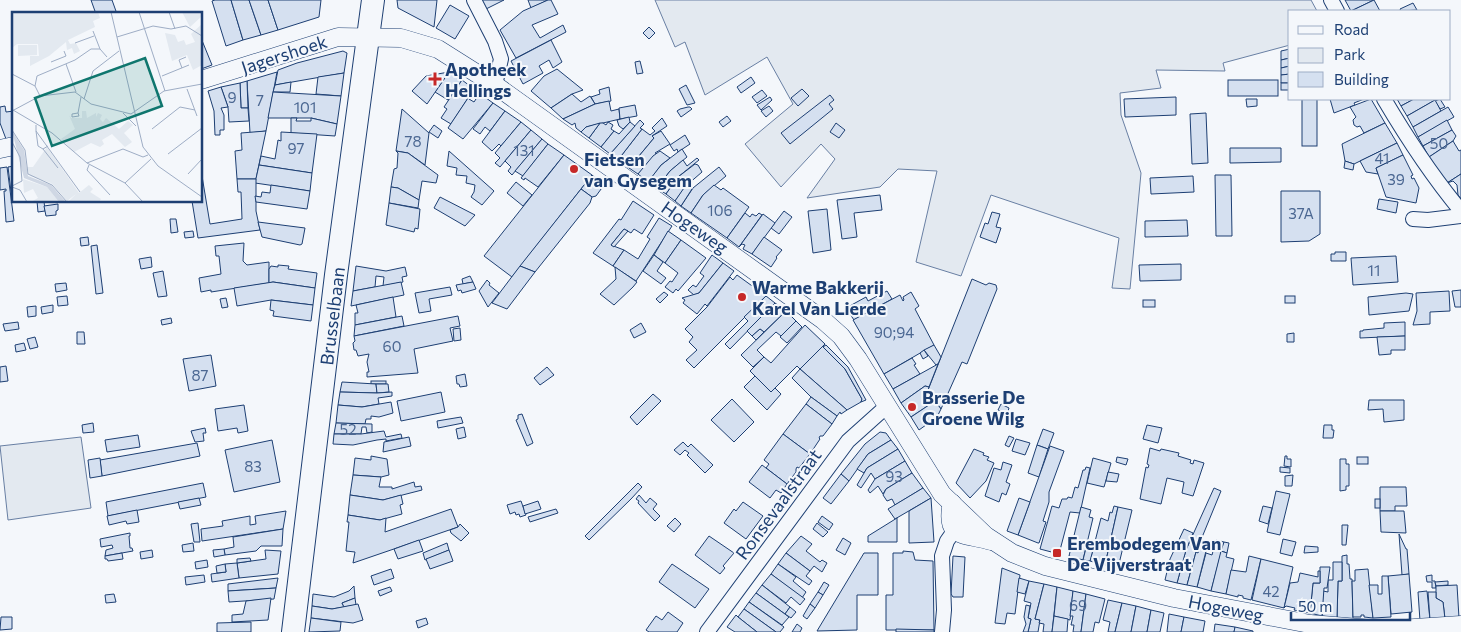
<svg xmlns="http://www.w3.org/2000/svg" width="1461" height="632" font-family="Commissioner,sans-serif">
<style>
.green{fill:#e3e9f0;stroke:#687fa3}
.building{fill:#d5e0f0;stroke:#1d3f73}
.lines{fill:none;stroke-linecap:round;stroke-linejoin:round}
.minor-casing{stroke:#1d3f73;stroke-width:16}
.tertiary-casing{stroke:#1d3f73;stroke-width:19}
.primary-casing{stroke:#1d3f73;stroke-width:24}
.minor{stroke:#f4f7fb;stroke-width:14}
.tertiary{stroke:#f4f7fb;stroke-width:18}
.primary{stroke:#f4f7fb;stroke-width:22}
.poi-dot{fill:#c62828;stroke:#f4f7fb;stroke-width:2}
.labels{text-anchor:middle;dominant-baseline:central;stroke-width:4;stroke-linejoin:round;paint-order:stroke}
.number-label{font-size:15px;fill:#4b6792}
.street-label{font-size:18px;fill:#1d3f73;stroke:#f4f7fb}
.poi-label{font-size:18px;font-weight:bold;fill:#1d3f73;stroke:#f4f7fb;text-anchor:start}
.inset-road{fill:none;stroke:#9eadc5;stroke-width:1}
.view{fill:#0f766e;fill-opacity:0.15;stroke:#0f766e;stroke-width:2.5}
.inset-edge{fill:none;stroke:#1d3f73;stroke-width:2.5}
</style>
<rect width="100%" height="100%" fill="#f4f7fb"/>
<g class="green">
<path d="M655 0H1311L1317 11H1290V45L1223 63 1225 71 1156 70 1161 88 1120 93 1121 115 1141 173 1130 289 1112 288 1119 238 991 195 961 276 916 262 937 171 898 169 880 187 807 198 835 159 821 144 781 187 745 144 793 104 767 57 705 95 685 42 675 47Z"/>
<path d="M81 437 91 508 8 520 0 446Z"/>
</g>
<g class="building">
<path d="M91 0H112L117 14H96Z"/>
<path d="M215 0H231L243 40 226 46 212 1Z"/>
<path d="M231 0H249L261 35 243 40Z"/>
<path d="M249 0H268L278 30 261 35Z"/>
<path d="M268 0H321L319 17 278 30Z"/>
<path d="M397 0H437L434 27 398 8Z"/>
<path d="M479 0H504L484 10Z"/>
<path d="M528 0H548L531 8Z"/>
<path d="M548 0H551L558 14 532 25 540 38 563 25 566 32 516 58 500 30 523 11Z"/>
<path d="M1345 0H1374L1351 11Z"/>
<path d="M1374 0 1380 11H1351Z"/>
<path d="M1413 3 1417 10 1401 11 1400 9Z"/>
<path d="M450 5 469 16 455 39 436 28Z"/>
<path d="M649 27 655 33 649 39 643 33Z"/>
<path d="M201 38 212 65 201 69Z"/>
<path d="M551 40 562 62 553 68 549 60 539 66 543 73 523 84 511 61Z"/>
<path d="M1290 49V58L1281 60V51Z"/>
<path d="M343 51 347 53 344 73 275 85 278 70 297 63Z"/>
<path d="M1290 58V66L1281 68V60Z"/>
<path d="M640 61 643 73 637 74 635 62Z"/>
<path d="M1290 66V74L1281 75V68Z"/>
<path d="M557 69 583 90 572 94 551 108 531 91 544 76Z"/>
<path d="M277 72 266 131 250 133 247 81Z"/>
<path d="M449 72 462 80 448 100 435 92Z"/>
<path d="M449 72 427 104 412 91 426 76Z"/>
<path d="M344 73 341 96 316 94 318 77Z"/>
<path d="M1290 74V83H1281V75Z"/>
<path d="M751 77 755 83 741 93 737 87Z"/>
<path d="M462 80 474 89 451 124 441 118 447 109 444 107Z"/>
<rect x="1228" y="80" width="50" height="16"/>
<path d="M247 81 248 108H241L240 83Z"/>
<path d="M291 82 290 92H273L275 85Z"/>
<path d="M240 83 241 108H248L249 121 229 122 228 107 221 87Z"/>
<rect x="1281" y="83" width="9" height="7"/>
<path d="M686 85 695 103 687 105 679 89Z"/>
<path d="M221 87 228 107 221 108 224 115V130H220V135H215L214 111 208 91Z"/>
<path d="M609 87 611 101 595 104 591 97 600 94 599 90Z"/>
<path d="M474 89 469 99 474 102 478 96 482 95 493 103 463 139 448 128Z"/>
<path d="M802 89 809 96 798 106 791 98Z"/>
<path d="M762 90 767 96 757 103 752 97Z"/>
<path d="M273 92 341 96 337 124 311 118H268Z"/>
<path d="M572 94 581 102 590 96 595 104 563 119 551 108Z"/>
<path d="M830 95 834 100 829 104 833 109 790 144 781 133Z"/>
<path d="M770 97 772 100 761 110 757 105Z"/>
<path d="M1176 97V115L1125 117 1124 99Z"/>
<path d="M1246 99H1257V106L1247 107Z"/>
<rect x="1302" y="99" width="15" height="47"/>
<path d="M1330 99H1364L1354 103 1355 105 1334 113Z"/>
<path d="M1371 99 1385 123 1364 133 1360 126 1357 127 1354 125 1353 120 1356 117 1350 107Z"/>
<path d="M1397 99H1414L1401 106Z"/>
<path d="M1414 99H1437L1407 116 1401 106Z"/>
<path d="M1440 99 1445 107 1440 109 1435 101Z"/>
<path d="M1435 100 1441 111 1413 127 1407 116Z"/>
<path d="M609 101 611 111 619 109 620 119 586 127 581 132 576 128 575 123 572 125 563 119 595 104Z"/>
<path d="M493 103 505 111 490 131 485 127 480 134 473 129Z"/>
<path d="M635 105 637 116 620 119 619 108Z"/>
<path d="M5 106 6 112 14 111V139H6L0 123V107Z"/>
<path d="M769 106 773 111 766 117 761 111Z"/>
<path d="M688 107H690L692 109 681 117 677 111 680 109Z"/>
<path d="M1448 107 1454 117 1418 137 1413 127Z"/>
<path d="M402 109 429 133 425 165 408 153 396 151Z"/>
<path d="M505 111 521 122 501 146 499 144 492 151 482 142Z"/>
<path d="M1206 113 1208 163 1192 164 1190 114Z"/>
<path d="M727 116 731 121 723 127 719 122Z"/>
<path d="M629 117 630 122 623 129 619 126 617 120Z"/>
<path d="M291 118H297L296 121H311V118L337 124 335 136 291 133Z"/>
<path d="M662 118 667 126 652 136 654 138 629 168 618 160 642 129 650 135 655 131 652 128Z"/>
<path d="M640 120 644 124 640 128 642 129 618 160 610 154Z"/>
<path d="M1447 120 1452 130 1423 146 1418 137Z"/>
<path d="M521 122 531 130 500 167 495 163 500 158 495 153Z"/>
<path d="M608 122 613 125 611 129 614 131 601 147 589 138 600 123H603L606 125Z"/>
<path d="M630 122 635 126 610 154 601 147 614 131 619 134Z"/>
<path d="M600 123 589 138 581 132 586 127Z"/>
<path d="M836 123 845 130 839 138 830 132Z"/>
<path d="M1385 123 1397 143 1354 164 1345 161 1342 144Z"/>
<path d="M434 125 442 131 438 138 429 132Z"/>
<path d="M531 130 542 139 512 175 508 171 511 167 505 161Z"/>
<path d="M1452 130 1456 136 1453 141 1429 157 1423 146Z"/>
<path d="M266 131 256 179H237L235 151 242 150 241 133Z"/>
<path d="M661 131 670 144 655 153 657 154 638 174 629 168 654 138 652 136Z"/>
<path d="M281 132 317 134 312 173 259 165 261 156 275 159 278 140 281 141Z"/>
<path d="M685 135 690 144 678 152 677 149 674 151 670 145Z"/>
<path d="M542 139 548 144 523 176 515 171Z"/>
<path d="M1453 141 1459 151 1461 150V174L1447 183 1429 157Z"/>
<path d="M1397 143 1403 155 1376 168 1378 174 1366 172 1360 161Z"/>
<path d="M548 144 564 155 538 187 525 178 524 180 521 178Z"/>
<path d="M1230 148H1281V162L1230 163Z"/>
<path d="M682 149 687 157 670 171 657 188 648 181 661 165Z"/>
<path d="M396 151 408 153 438 175 436 183 422 181 419 200 398 188 391 187 394 169 397 168 398 153Z"/>
<path d="M449 151 494 191 482 205 471 197 474 192 475 185 466 183 467 176 456 175 457 168 447 166Z"/>
<path d="M660 151 670 158 661 165 648 182 638 174 653 156Z"/>
<path d="M564 155 592 175 512 277 484 256Z"/>
<path d="M1403 155 1413 175 1411 176 1412 179 1414 178 1419 188 1416 203 1386 197 1376 168Z"/>
<path d="M697 158 699 160 678 177 666 194 657 188 670 171 683 160 687 166Z"/>
<path d="M1345 161 1354 164 1353 170 1344 168Z"/>
<path d="M695 164 698 165 702 172 687 185 675 201 666 194 678 177Z"/>
<path d="M259 165 312 173 310 191 255 183Z"/>
<path d="M14 166V200H12L8 167Z"/>
<path d="M7 167 14 221 6 222 4 191H6V189L0 190V168Z"/>
<path d="M719 167 726 176 703 195 691 213 681 206 693 188Z"/>
<path d="M201 170 210 224 242 219 241 192H238L237 179H256V211L260 230 198 238 192 201H201Z"/>
<path d="M1461 174V199L1458 195 1457 185 1453 181 1447 183Z"/>
<path d="M592 175 604 185 596 196 592 197 581 189Z"/>
<path d="M1215 175H1231L1232 236H1216Z"/>
<path d="M1193 176 1194 192 1151 194 1150 178Z"/>
<path d="M516 182 532 195 523 206 507 193Z"/>
<path d="M271 185 310 191 307 209 256 202 255 196 261 197 262 192 270 193Z"/>
<path d="M686 185 692 189 681 206 675 201Z"/>
<path d="M714 185 721 190 723 188 749 207 727 238 691 213 703 195Z"/>
<path d="M391 187 398 188 419 200 418 208 389 203Z"/>
<path d="M581 189 592 197 590 203 535 272 520 266Z"/>
<path d="M1281 191H1320V234L1309 241 1281 242Z"/>
<path d="M880 195 882 210 854 213 857 237 842 239 837 200Z"/>
<path d="M440 197 475 215 465 226 434 208Z"/>
<path d="M1379 199 1398 202 1396 213 1377 209Z"/>
<path d="M37 201H44L45 211 38 212Z"/>
<path d="M633 201 654 215 642 234 634 229 631 233 624 229 611 245 624 250 613 266 593 253 619 219 621 220Z"/>
<path d="M389 203 420 209 418 229 415 228 414 232 386 225Z"/>
<path d="M58 204V210L56 211V215L46 216 44 206Z"/>
<path d="M827 209 831 250 813 253 808 211Z"/>
<path d="M784 211 792 217 779 234 771 228Z"/>
<path d="M992 212 1000 214 996 227 1001 228 996 243 980 237 985 223 988 224Z"/>
<path d="M745 213 750 217 752 214 756 216 759 213 762 215 739 247 727 238Z"/>
<path d="M763 214 775 223 752 254 743 249 745 245 742 244 739 247Z"/>
<path d="M659 218 672 226 636 281 613 266 624 250 638 259 650 239 647 237Z"/>
<path d="M170 219H176L178 232 171 233Z"/>
<path d="M1187 220 1188 236 1145 237V221Z"/>
<path d="M258 222 305 228 302 244 300 245 262 237Z"/>
<path d="M624 229 628 231 614 247 611 245Z"/>
<path d="M193 231 194 237 185 238 184 232Z"/>
<path d="M668 231 681 240 665 263 654 255Z"/>
<path d="M88 237 89 245 81 246 80 238Z"/>
<path d="M764 237 782 250 776 257 777 258 771 267 752 254Z"/>
<path d="M681 240 706 258 678 291 676 289 673 293 665 287 670 281 672 282 678 273 665 263Z"/>
<path d="M244 243 243 261 247 265 269 262V283L211 292V290L201 292 199 278 221 274 219 256H216L215 246Z"/>
<path d="M97 245 103 293 96 294 91 246Z"/>
<path d="M1335 252H1346V261H1331V254H1335Z"/>
<path d="M654 255 663 262 657 271 666 278 661 284 643 271Z"/>
<path d="M712 255 723 263 699 293 694 295 688 290 693 285 696 287 704 276 700 273Z"/>
<path d="M1396 256 1398 282 1353 285 1351 258Z"/>
<path d="M151 257 152 267 141 269 139 259Z"/>
<path d="M723 263 734 271 707 306 705 304 697 314 683 303 685 300 682 298 699 293Z"/>
<path d="M1181 264V280L1140 281 1139 265Z"/>
<path d="M278 265 289 266 288 269 317 273 315 288 273 282 269 283V269L271 266 278 267Z"/>
<path d="M356 266 386 271 405 267 407 276 402 277 403 282 383 286 384 277 376 276 375 287 353 291Z"/>
<path d="M520 266 535 272 507 309 492 303Z"/>
<path d="M615 267 637 282 633 287 614 305 600 294 616 279Z"/>
<path d="M163 271 167 296 158 297 153 273Z"/>
<path d="M737 275 766 296 694 368 686 360 697 350 689 342 693 337 685 329 707 307 730 277 733 280Z"/>
<path d="M470 276 473 282 463 284 462 279Z"/>
<path d="M972 279 986 285 989 283 996 285 997 289 967 364 962 362 941 409 928 390Z"/>
<path d="M487 280 490 283 489 285 499 293 488 307 479 291Z"/>
<path d="M273 282 315 288 313 305 271 300 237 306 234 288Z"/>
<path d="M401 282 404 295 351 306 353 291Z"/>
<path d="M473 282 476 289 462 293 461 290 458 291 456 285Z"/>
<path d="M66 283 67 290 56 292 55 284Z"/>
<path d="M450 287 452 295 429 299 431 311 419 313 415 293Z"/>
<path d="M1461 290V307H1455L1452 291Z"/>
<path d="M887 291 892 299 854 320 846 308 866 297 868 301Z"/>
<path d="M1449 291 1450 311 1430 312V324L1413 325 1417 311 1416 293Z"/>
<path d="M664 292 668 295 660 303 656 299Z"/>
<path d="M911 292 919 306 915 309 934 345 884 374 853 320 900 295 903 301 904 300 903 297Z"/>
<path d="M1406 293 1413 294 1409 311 1369 315 1368 297Z"/>
<path d="M67 296 68 305 58 306 57 297Z"/>
<path d="M766 296 775 303 730 349 725 344 748 321 744 317Z"/>
<rect x="1285" y="296" width="10" height="7"/>
<path d="M393 297 396 317 355 325V313H358L356 305Z"/>
<path d="M226 298 228 307 222 308 220 299Z"/>
<path d="M271 300 313 305 311 321 273 316 274 311 270 310Z"/>
<rect x="1143" y="300" width="12" height="7"/>
<path d="M775 303 786 311 764 332 760 329 752 336 747 331Z"/>
<path d="M53 305V312L42 314 41 307Z"/>
<path d="M36 306V316L28 317 27 307Z"/>
<path d="M786 311 796 321 781 336 776 332 757 350 764 357 753 367 741 355Z"/>
<path d="M402 316 404 326 354 336 355 325Z"/>
<path d="M458 316 460 326 450 328 453 341 414 349 418 373 367 377V372H369L367 362 369 354 358 356 356 350H354L353 343 355 341 354 336Z"/>
<path d="M171 318 172 323 162 325 161 320Z"/>
<path d="M796 321 802 327 787 343 780 337Z"/>
<path d="M18 322 19 329 5 331 3 324Z"/>
<path d="M1405 322V336L1360 338V331H1363V330L1384 328V323Z"/>
<path d="M641 323 646 332 634 338 630 330Z"/>
<path d="M805 325 825 344 800 369 797 366 771 392 750 371 764 357 771 363Z"/>
<path d="M460 328 461 340 454 341 453 329Z"/>
<path d="M760 329 764 332 756 340 752 336Z"/>
<path d="M77 332H84L85 344H77Z"/>
<path d="M1294 333V342H1287V334Z"/>
<path d="M1405 336V350H1391V354L1379 355 1377 337Z"/>
<path d="M35 337 38 347 30 349 27 339Z"/>
<path d="M24 343 26 350 16 352 15 345Z"/>
<path d="M825 344 823 347 845 369 862 399 861 402 847 410 800 369Z"/>
<path d="M826 345 848 367 866 400 861 402 862 399 845 369 823 347Z"/>
<path d="M934 345 941 357 938 364 936 365 924 350Z"/>
<path d="M924 350 928 356 923 359 920 353Z"/>
<path d="M211 355 216 386 189 391 183 359Z"/>
<path d="M912 358 916 364 914 365 920 374 893 389 884 374Z"/>
<path d="M938 364 929 387 925 386 901 403 893 389Z"/>
<path d="M6 366 8 381 0 382V367Z"/>
<path d="M547 367 554 375 540 385 534 378Z"/>
<path d="M800 369 847 410 841 414 840 412 837 416 811 397 792 378Z"/>
<path d="M465 374 467 386 460 387 459 384H457L456 376Z"/>
<path d="M755 376 771 392 775 388 781 394 767 410 744 387Z"/>
<rect x="371" y="381" width="15" height="3"/>
<path d="M342 382 376 384 377 393 340 392Z"/>
<path d="M376 384H388L389 392 377 393Z"/>
<path d="M925 386 929 387 928 390 935 401 911 417 901 403Z"/>
<path d="M340 392 377 393 392 392V396L378 398 379 404 362 407 338 405Z"/>
<path d="M441 392 445 412 401 421 397 401Z"/>
<path d="M653 394 661 401 637 425 630 417Z"/>
<path d="M811 397 837 416 832 424 806 404Z"/>
<path d="M732 399 754 422 734 442 711 420Z"/>
<path d="M1369 400H1404V420L1384 422 1383 409 1368 410Z"/>
<path d="M935 401 941 409 937 417 919 430 911 417Z"/>
<path d="M391 402 393 413 379 417 371 416V419H366L365 424 336 423 338 405 362 407Z"/>
<path d="M806 404 832 424 823 436H820L819 438 820 439 810 454 783 434Z"/>
<path d="M1001 404 1009 408 1007 414 998 410Z"/>
<path d="M244 405 248 431 238 433 237 428 218 431 215 409Z"/>
<path d="M522 414 533 443 527 446 516 420 518 419V415Z"/>
<path d="M461 417 463 423 438 428 437 421Z"/>
<path d="M93 423 94 432 83 433 82 425Z"/>
<path d="M336 423 372 424V432L367 433 366 427H362L361 434H334Z"/>
<path d="M1147 425 1162 428 1158 443 1143 439Z"/>
<path d="M1324 425H1332V430H1334L1333 438H1323Z"/>
<path d="M464 427 466 437 458 439 456 429Z"/>
<path d="M205 428 206 433H203L204 441 195 442 191 431Z"/>
<path d="M1043 429 1054 433 1048 449 1037 445Z"/>
<path d="M384 431 386 437 401 434 402 438 386 441V439L377 440 353 445 333 444 334 434H361Z"/>
<path d="M880 432 886 433 891 440 868 454 849 481 841 474 865 444Z"/>
<path d="M783 434 810 454 799 468 797 467 796 469V472L787 484 766 468 769 464 764 460Z"/>
<path d="M138 435 140 447 107 452 105 440Z"/>
<path d="M1009 436 1014 438 1009 447 1005 445Z"/>
<path d="M409 437 411 446 383 452 384 442Z"/>
<path d="M1016 439 1030 443 1025 455 1012 451Z"/>
<path d="M272 440 280 482 234 492 225 450Z"/>
<path d="M891 440 898 449 867 468 864 473 857 469 868 454Z"/>
<path d="M683 442 688 447 691 444 713 465 705 473 687 455 689 453 685 450 680 455 674 450Z"/>
<path d="M197 443 200 456 102 476 100 460Z"/>
<path d="M1037 445 1048 449 1039 477 1028 473Z"/>
<path d="M1050 446 1064 451 1049 492V502L1043 521 1046 522 1039 543H1038L1018 535Z"/>
<path d="M1150 448 1160 451 1161 449 1179 453 1178 456 1191 460 1190 463 1193 464 1194 460 1204 463 1193 496 1182 493 1184 482 1167 478 1161 504 1140 499 1146 467 1148 468 1149 465 1147 464Z"/>
<path d="M898 449 905 461 875 479 871 473 861 488 857 485 867 468Z"/>
<path d="M974 449 984 453 983 455 989 457 987 460 994 463 986 481 970 498 956 483Z"/>
<path d="M371 456 387 459 389 475 381 477 353 475 355 458 371 460Z"/>
<path d="M1285 456H1287V459H1291V467L1284 466Z"/>
<path d="M1117 457 1128 459 1126 465 1116 462Z"/>
<rect x="1357" y="457" width="11" height="7"/>
<path d="M100 458 102 476 90 478 88 460Z"/>
<path d="M1093 458 1111 463 1104 487 1087 483Z"/>
<path d="M1340 459H1346V464H1349V486H1346V490L1340 491Z"/>
<path d="M905 461 912 473 886 489 883 494 878 486 870 493 868 490 875 479Z"/>
<path d="M1003 462 1012 465 1006 482 1010 484 1006 495 1002 493 999 502 985 496 994 468 1001 470Z"/>
<path d="M762 465 787 484 781 493 776 490 770 498 749 482Z"/>
<path d="M1086 467 1090 468 1080 513 1070 512 1059 554 1040 549 1052 506 1059 508 1062 499H1067L1068 497 1072 498 1075 487 1078 488 1083 470H1085Z"/>
<path d="M1280 467 1290 468V473L1280 472Z"/>
<path d="M1108 472 1119 474 1117 482 1106 481Z"/>
<path d="M912 473 923 488 895 505 892 499 887 501 883 495 886 489Z"/>
<path d="M841 474 849 481 831 504 823 498Z"/>
<path d="M353 475 381 477 379 487H392V489L414 482 415 487 421 486 422 490 383 500 350 495Z"/>
<path d="M1293 475 1292 486H1285V476Z"/>
<path d="M203 483 206 497 108 516 106 502Z"/>
<path d="M638 483 642 487 631 499 589 540 585 536Z"/>
<path d="M1380 487H1406L1407 506H1395V511H1380Z"/>
<path d="M923 488 931 498 895 519 888 509Z"/>
<path d="M1214 488 1221 491 1196 552 1187 585 1177 583 1186 550Z"/>
<path d="M1276 491 1290 494 1280 535 1267 532Z"/>
<path d="M350 495 383 500 401 495 403 504 400 505 402 514 380 520 348 515Z"/>
<path d="M639 495 646 503 650 498 657 504 653 509 660 516 655 521 638 503 639 501 636 499Z"/>
<path d="M199 498 201 505 180 509 178 502Z"/>
<path d="M931 498 934 542 909 543V511Z"/>
<path d="M1019 498 1030 502 1018 535 1007 531Z"/>
<rect x="1375" y="499" width="5" height="9"/>
<path d="M521 501 526 515 520 517 519 514 516 515 515 512 510 514 507 505Z"/>
<path d="M538 501 541 509 525 514 523 506Z"/>
<path d="M743 502 763 516 746 539 724 523 734 509 736 511Z"/>
<path d="M1114 506 1118 507 1105 565 1090 561 1101 518 1108 521 1110 512 1112 513Z"/>
<path d="M1263 506 1272 508 1268 524 1259 521Z"/>
<path d="M1081 507 1091 510 1089 517 1093 518 1083 560 1069 556Z"/>
<path d="M1118 507 1132 510 1118 568 1105 565Z"/>
<path d="M451 509 458 527 353 563 355 552 346 551 349 522H347L348 515 380 520 386 518 385 532Z"/>
<path d="M556 509 558 513 530 522 528 517Z"/>
<path d="M137 510 139 522 127 524 126 521 109 525 107 516Z"/>
<path d="M286 511 283 529 202 541 201 529 223 526 222 521 250 516V525L256 524 255 516Z"/>
<path d="M1380 511H1404L1406 533 1381 532Z"/>
<path d="M822 516 833 524 829 530 818 522Z"/>
<path d="M675 518 681 524 674 532 667 526Z"/>
<path d="M897 518V542H868V536Z"/>
<path d="M198 523 200 542H194L191 524Z"/>
<path d="M817 523 828 532 823 537 813 529Z"/>
<path d="M460 524 469 533 461 541 451 533 450 530 458 527Z"/>
<path d="M1342 525H1348L1346 545H1342Z"/>
<path d="M283 529 282 546H261L256 551 225 555 224 549 234 547 233 537Z"/>
<path d="M1184 529 1193 533 1186 550 1177 583 1165 580 1170 559Z"/>
<path d="M130 533V536H129L130 548H132L133 551 105 556 106 550 113 548 112 545 101 547 100 539Z"/>
<path d="M1399 534 1406 549H1407L1409 574 1402 575Z"/>
<path d="M709 536 734 553 723 566 725 568 720 574 695 555Z"/>
<path d="M801 536 812 544 806 551 820 562 822 560 827 563 822 572 814 566 810 571 786 553Z"/>
<path d="M843 538 851 543 845 555 836 550Z"/>
<path d="M1283 539 1296 542 1292 556 1280 553Z"/>
<path d="M419 540 423 551 398 559 394 549Z"/>
<path d="M1216 540 1224 542 1211 591 1197 587 1206 553 1212 555Z"/>
<path d="M1202 541 1208 543 1197 587 1187 585 1196 552 1198 553Z"/>
<path d="M1224 542 1229 543 1227 553 1221 551Z"/>
<path d="M193 543 194 551 183 552 182 545Z"/>
<path d="M447 543 449 550 425 560 423 553Z"/>
<path d="M1087 544 1094 546 1090 561 1083 560Z"/>
<path d="M1305 546 1318 547V552L1304 553Z"/>
<path d="M224 549 225 555 214 557 213 550Z"/>
<path d="M152 550 153 557 141 559 140 552Z"/>
<path d="M265 550 281 551 278 574 239 578 237 563 266 559Z"/>
<path d="M449 550 453 561 430 569 426 559Z"/>
<path d="M903 551 913 552 915 560 933 561 934 630H886V595H893V553H903Z"/>
<path d="M1221 551 1227 553 1226 557 1234 559 1226 594 1211 591Z"/>
<path d="M122 553 123 559 108 561 107 559H105V556Z"/>
<path d="M786 553 810 571 806 576 812 581 809 585 778 564Z"/>
<path d="M864 553H878V595H857V630L817 631Z"/>
<path d="M1347 555V564H1349L1350 579H1352L1353 621 1337 618 1338 581H1342V556Z"/>
<path d="M953 556 965 557 963 597H953L951 594Z"/>
<path d="M1249 556 1261 559 1251 600 1243 598V596L1238 595V597L1226 594 1231 570 1246 572Z"/>
<path d="M250 558 251 561 237 563V559Z"/>
<path d="M1261 559 1293 567 1284 608 1252 600Z"/>
<path d="M207 560 208 567 196 569 195 562Z"/>
<path d="M1333 562H1342V581H1338L1337 618 1322 616 1323 591 1328 592V580H1333Z"/>
<path d="M237 563 239 578 212 582 211 574 226 572 225 564Z"/>
<path d="M225 564 226 572 217 573 216 566Z"/>
<path d="M672 564 709 589 695 608 659 582Z"/>
<path d="M778 564 796 577 793 581 806 592 802 598 771 574Z"/>
<path d="M1320 567H1330L1327 588H1324L1322 616 1310 613 1313 583H1320Z"/>
<path d="M1002 568 1020 575 1015 614 1007 613 1005 624 995 623Z"/>
<path d="M391 569 394 578 374 585 371 576Z"/>
<path d="M1368 569 1373 618 1364 617V615H1361V617H1353L1352 581H1355V570Z"/>
<path d="M1318 571H1320V583H1313L1310 613 1294 610 1295 608 1286 606 1284 608 1290 583 1298 582 1300 573 1318 577Z"/>
<path d="M771 574 805 599 800 605 791 597 786 603 762 585Z"/>
<path d="M1409 574 1412 612 1391 614 1388 576Z"/>
<path d="M204 575 205 582 186 585 185 577Z"/>
<path d="M1432 575V581H1435L1436 588H1432V582H1427L1426 576Z"/>
<path d="M1382 576H1388L1391 617 1373 618 1369 585H1378V594H1382Z"/>
<path d="M278 578 276 588 228 591V584Z"/>
<path d="M1019 578 1029 581 1025 594 1017 592Z"/>
<path d="M1029 581 1044 584 1035 619 1040 620 1038 632H1028L1031 619 1028 618 1031 603 1024 601Z"/>
<path d="M1448 581V585L1436 586 1435 582Z"/>
<path d="M824 582 829 585 823 595 818 592Z"/>
<path d="M1044 584 1057 587 1052 632H1043L1044 624 1039 623 1040 620 1035 619Z"/>
<path d="M762 585 790 607 785 614 756 593Z"/>
<path d="M1457 585 1459 618 1445 619 1443 602 1436 598V586Z"/>
<path d="M354 586 355 598 342 603 344 607 332 609 312 606 313 594 334 597 349 591Z"/>
<path d="M390 587 392 591 380 596 378 591Z"/>
<path d="M1057 587 1073 591 1070 620 1054 616Z"/>
<path d="M276 588 274 599 229 602 228 591Z"/>
<path d="M1073 591 1086 594 1081 632H1073L1074 625H1071L1073 616H1070Z"/>
<path d="M1427 591 1430 620 1420 621 1418 592Z"/>
<path d="M818 592 823 595 815 608 810 604Z"/>
<path d="M1428 592H1436V598L1443 602 1445 619 1430 620Z"/>
<path d="M756 593 789 617 782 625 749 602Z"/>
<path d="M114 594 116 602 106 603 105 595Z"/>
<path d="M1086 594 1105 599 1099 623 1095 622 1093 632H1081Z"/>
<path d="M271 598 268 620 232 622V615L243 614 246 601Z"/>
<path d="M355 598 356 605 344 607 342 603Z"/>
<path d="M1108 600 1122 603 1115 632H1108L1110 622 1103 620Z"/>
<path d="M749 602 784 627 780 632H776L744 609Z"/>
<path d="M1122 603 1136 606 1131 632H1115Z"/>
<path d="M358 604 363 620 353 623 311 618 312 606 332 609Z"/>
<path d="M810 604 815 608 807 619 803 616Z"/>
<path d="M1026 605 1030 606 1028 618 1031 619 1028 632H1023L1026 624 1024 617Z"/>
<path d="M1136 606 1151 610 1147 632H1131Z"/>
<path d="M790 607 796 612 791 618 785 614Z"/>
<path d="M744 609 776 632H757L738 617Z"/>
<path d="M1151 610 1164 613 1160 632H1147Z"/>
<path d="M668 612 683 623 677 632H649L646 630 656 616 662 620Z"/>
<path d="M1169 614 1184 617 1181 632H1167Z"/>
<path d="M736 615 738 617 757 632H735L727 627Z"/>
<path d="M1054 616 1068 619 1067 632H1052Z"/>
<path d="M1 617H12V629L0 630Z"/>
<path d="M1184 617 1205 621 1203 632H1181Z"/>
<path d="M311 618 341 622 340 631 309 632Z"/>
<path d="M426 618 428 624 418 628 416 621Z"/>
<path d="M251 622V632H217V623Z"/>
<path d="M797 624 802 628 800 632H792Z"/>
<path d="M1215 624 1235 627 1234 632H1214Z"/>
<path d="M1235 627 1253 631V632H1234Z"/>
<path d="M896 629 934 630V632H896Z"/>
</g>
<g class="lines">
<g class="minor-casing">
<g id="minor">
<path d="M474 0 495 41 501 59 495 85"/>
<path d="M1331 0 1337 11"/>
<path d="M1384 99C1407 138 1432 176 1461 211"/>
<path d="M1413 219 1428 220 1461 216"/>
<path d="M707 632 848 441 887 406"/>
<path d="M942 632 944 610 942 556 947 541 954 531"/>
</g>
</g>
<g class="tertiary-casing">
<g id="tertiary">
<path d="M201 80 338 37 401 38 438 49 495 85 823 320 841 336 858 359 942 494 986 536 1012 553 1045 566 1174 598 1310 624 1384 630 1461 625"/>
<path d="M0 149 14 146"/>
<path d="M952 503C944 539 964 533 991 541"/>
</g>
</g>
<g class="primary-casing">
<path id="primary" d="M293 632 336 275 373 0"/>
</g>
<use href="#minor" class="minor"/>
<use href="#tertiary" class="tertiary"/>
<use href="#primary" class="primary"/>
</g>
<g class="poi-dot">
<path d="M432.5 71.5h5v5h5v5h-5v5h-5v-5h-5v-5h5z"/>
<circle cx="574" cy="169" r="5"/>
<circle cx="742" cy="297" r="5"/>
<circle cx="912" cy="407" r="5"/>
<rect x="1052" y="548" width="10" height="10" rx="2.5"/>
</g>
<g class="labels">
<g class="number-label">
<text x="232" y="97">9</text>
<text x="260" y="100">7</text>
<text x="305" y="107">101</text>
<text x="413" y="141">78</text>
<text x="1439" y="143">50</text>
<text x="296" y="148">97</text>
<text x="524" y="150">131</text>
<text x="1382" y="158">41</text>
<text x="1396" y="179">39</text>
<text x="720" y="210">106</text>
<text x="1301" y="213">37A</text>
<text x="1374" y="270">11</text>
<text x="894" y="332">90;94</text>
<text x="392" y="346">60</text>
<text x="200" y="375">87</text>
<text x="348" y="429">52</text>
<text x="253" y="466">83</text>
<text x="894" y="476">93</text>
<text x="1271" y="591">42</text>
<text x="1078" y="605">69</text>
</g>
<g class="street-label">
<text transform="translate(284 54) rotate(-18)">Jagershoek</text>
<text transform="translate(695 227) rotate(35)">Hogeweg</text>
<text transform="translate(332 316) rotate(-83)">Brusselbaan</text>
<text transform="translate(778 504) rotate(-54)">Ronsevaalstraat</text>
<text transform="translate(1226 608) rotate(11)">Hogeweg</text>
</g>
<g class="poi-label">
<text x="445" y="69">Apotheek<tspan x="445" dy="21">Hellings</tspan></text>
<text x="584" y="159">Fietsen<tspan x="584" dy="21">van Gysegem</tspan></text>
<text x="752" y="287">Warme Bakkerij<tspan x="752" dy="21">Karel Van Lierde</tspan></text>
<text x="922" y="397">Brasserie De<tspan x="922" dy="21">Groene Wilg</tspan></text>
<text x="1067" y="543">Erembodegem Van<tspan x="1067" dy="21">De Vijverstraat</tspan></text>
</g>
</g>
<g transform="translate(12 12)">
<rect width="190" height="190" fill="#f4f7fb"/>
<path d="M0 0H86L88 6 81 9 83 15 56 28 58 32 64 31 68 39 62 42 60 36 55 38 54 30 37 44 18 54V44H27L26 32H5L0 36ZM170 0H190V4L178 15ZM190 12V53L181 58 175 43 160 49 153 21 163 23 166 30 172 28 174 33 183 30 179 22ZM6 33H25V43L6 44ZM70 99H74L75 106 84 101V105L86 101 90 103 88 107 91 110 94 106 107 117 116 109 121 113 112 121 120 130 113 135 100 122 90 128 92 132 88 135 79 131 62 140 49 127 63 117 57 103 59 106H70ZM35 135 67 181 77 173 81 177 78 180 89 187 87 190H56L64 182 55 189 39 171 18 164 15 155H21ZM11 167 35 175 47 190H19L26 186 21 177 12 181Z" fill="#e3e9f0"/>
<path d="M0 119 12 138 16 164 39 173 54 190H47L35 175 12 166Z" fill="#cfd7e4"/>
<path class="inset-road" d="M99 0 131 135 146 154 190 185M127 0 153 79M157 0 163 17M81 19 88 37M105 25 141 14 159 17 174 14 190 24M63 31 82 24M39 50 54 44 52 39M54 52 64 80M170 56 167 48 174 45M0 62 23 74 28 84M150 64 177 53M23 74 25 64 63 48 79 37H88L95 45M175 77 185 104M72 87 81 59 107 39M1 98 40 121 75 151 113 171 131 190M0 99 28 84 63 80 79 92 119 102 152 79 190 72M66 101 67 104 60 105V102ZM66 101 69 85M111 101 124 114M24 113V119L68 180M140 117 168 95 183 98M0 118 13 138 16 162 40 173 55 190M24 119 26 134 31 137 36 134M0 130 8 145 10 169 0 174M31 137 46 156M156 142 190 116M75 151 111 137 131 145 136 143M77 153 75 158 98 183M176 162 190 147M113 171 139 147M0 175 8 178 15 190"/>
<path class="view" d="M133 46 150 94 40 134 23 86Z"/>
<rect width="190" height="190" class="inset-edge"/>
</g>
<rect x="1288" y="10" width="162" height="90" fill="#f4f7fb" stroke="#9eadc5"/>
<rect x="1298" y="26" width="25" height="8" fill="#f4f7fb" stroke="#9eadc5"/>
<text x="1334" y="35" font-size="15" fill="#1d3f73">Road</text>
<rect x="1298" y="48" width="25" height="15" fill="#e3e9f0" stroke="#9eadc5"/>
<text x="1334" y="60" font-size="15" fill="#1d3f73">Park</text>
<rect x="1298" y="72" width="25" height="15" fill="#d5e0f0" stroke="#9eadc5"/>
<text x="1334" y="85" font-size="15" fill="#1d3f73">Building</text>
<path d="M1291 612v8h119v-8" fill="none" stroke="#1d3f73" stroke-width="2.5"/>
<text x="1298" y="612" font-size="15" fill="#1d3f73" stroke="#f4f7fb" stroke-width="4" paint-order="stroke">50 m</text>
</svg>
